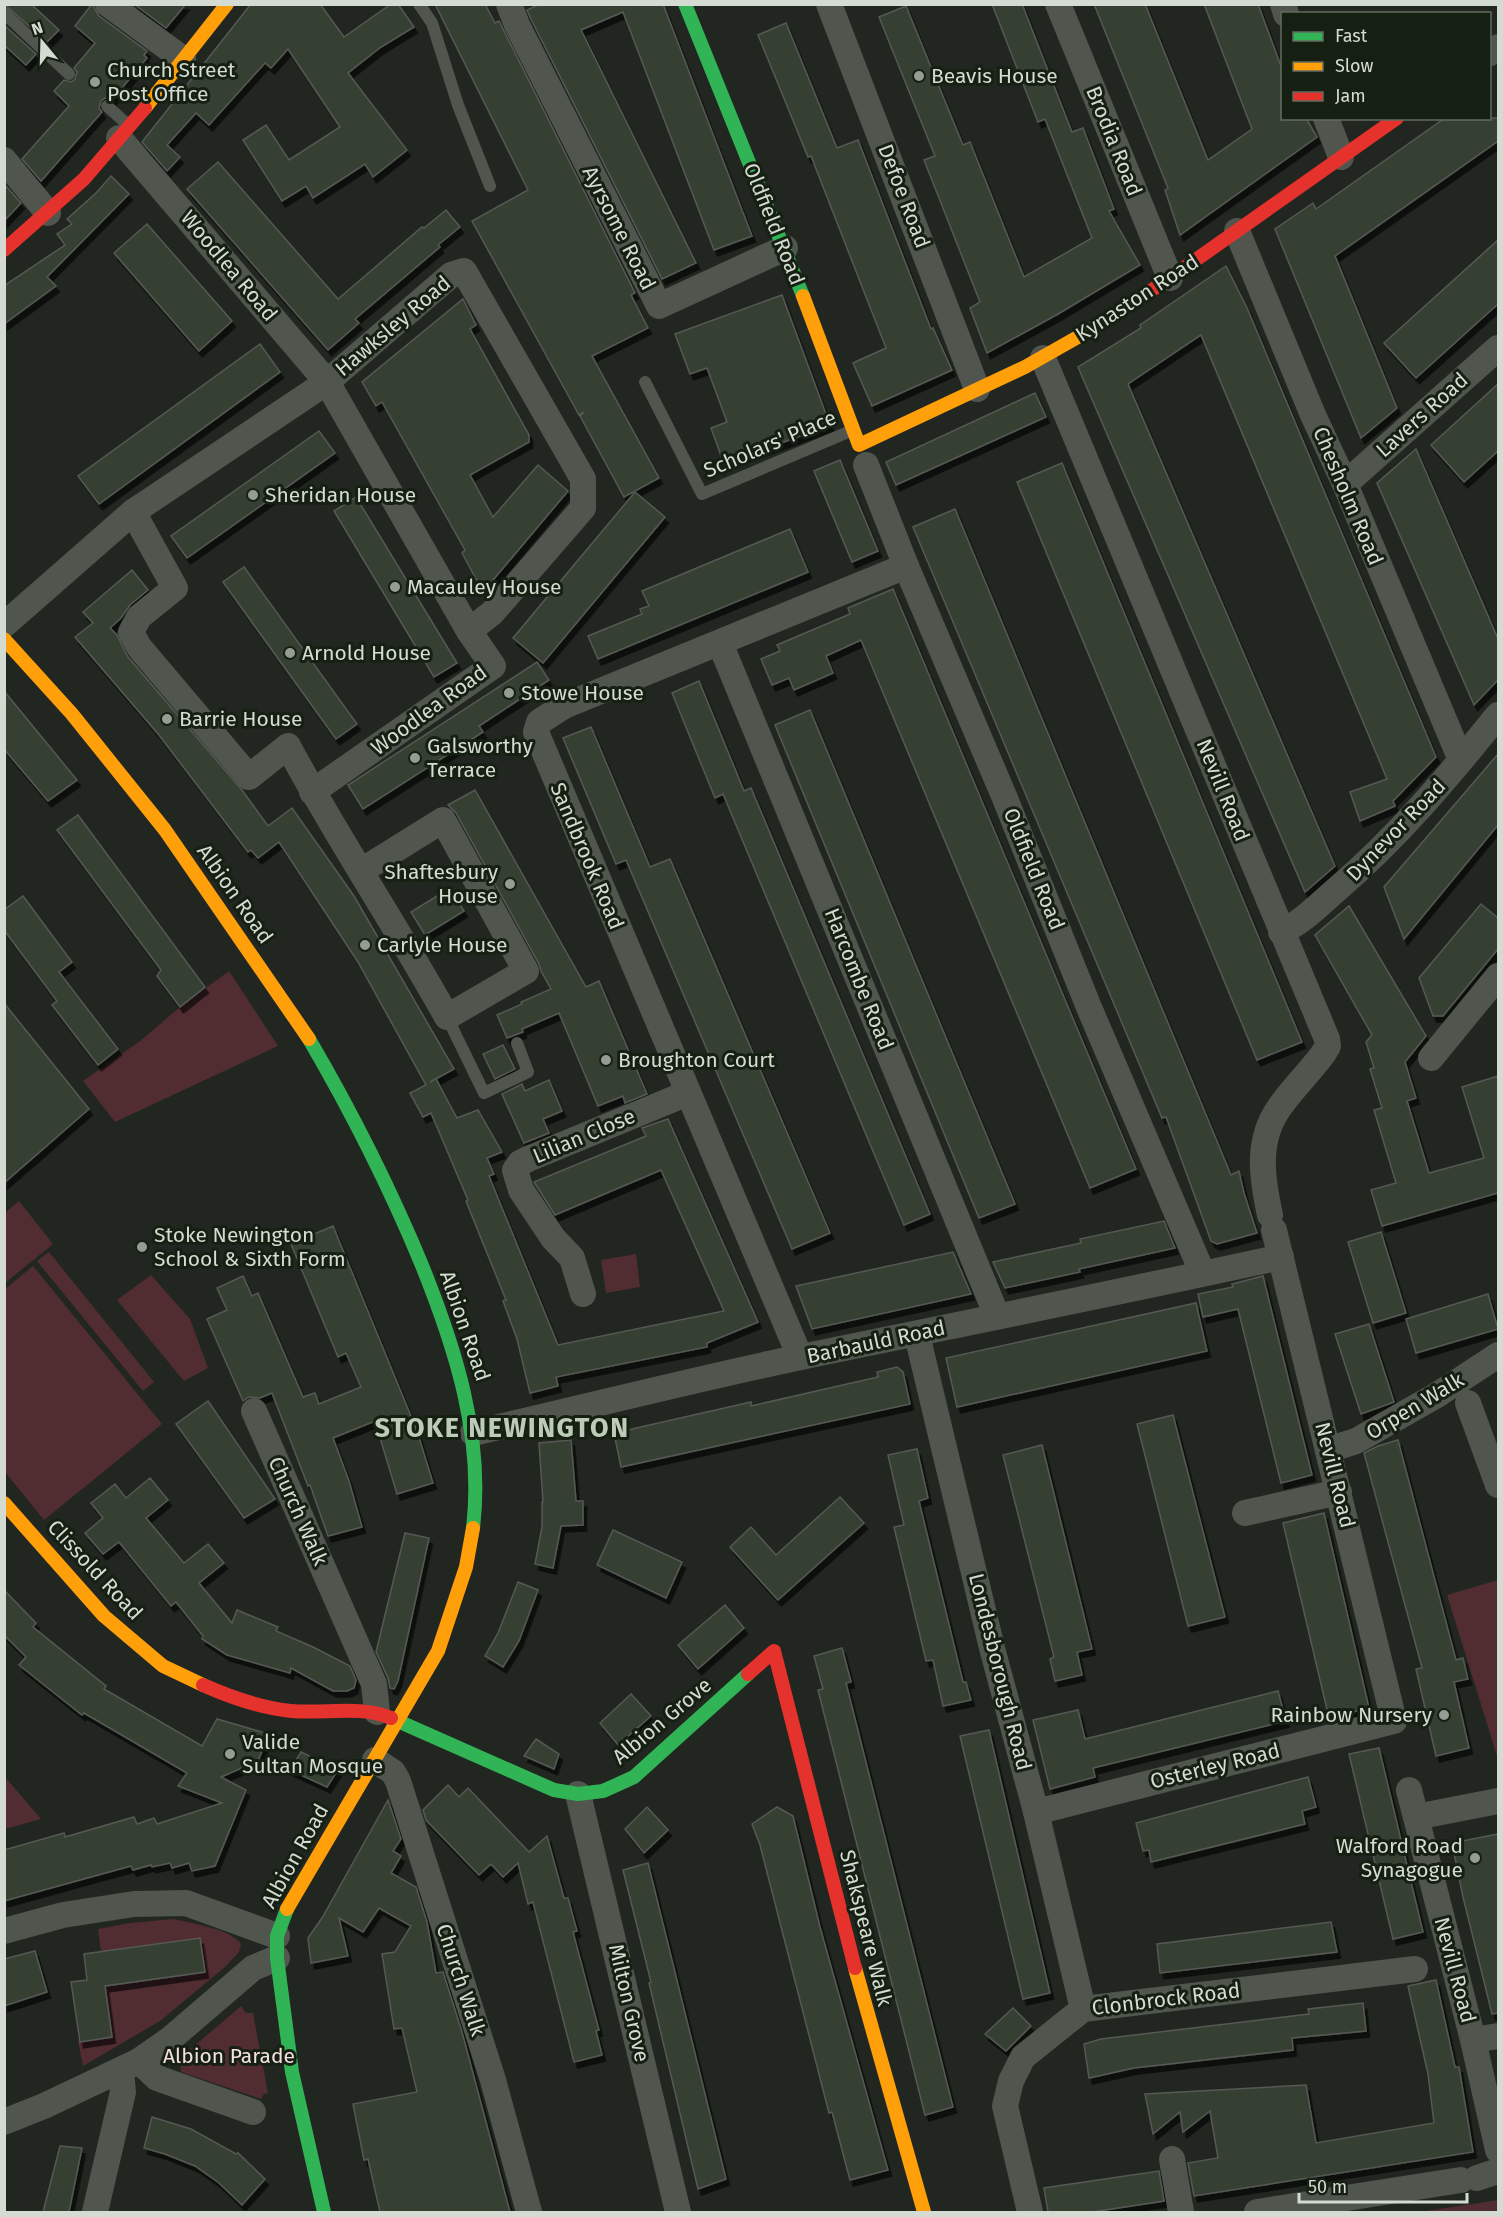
<svg xmlns="http://www.w3.org/2000/svg" width="1503" height="2217" font-family="'Fira Sans',sans-serif">
<style>
.green{fill:#512d31}
.building{fill:#363f33;stroke:#555954;stroke-width:1.5;filter:url(#shadow)}
.lines{fill:none;stroke-linecap:round;stroke-linejoin:round}
.lane{stroke:#50554e;stroke-width:12}
.street{stroke:#50554e;stroke-width:26}
.fast{stroke:#30b455;stroke-width:14}
.slow{stroke:#ff9f0a;stroke-width:14}
.jam{stroke:#e5322d;stroke-width:14}
.poi-dot{fill:#959c94;stroke:#162012;stroke-width:2}
.labels{text-anchor:middle;dominant-baseline:central;stroke-width:6;stroke-linejoin:round;paint-order:stroke}
.poi-label{font-size:21px;fill:#d4dbd2;stroke:#162012;text-anchor:start}
.street-label{font-size:21px;fill:#d4dbd2;stroke:#162012}
.park-label{font-size:21px;fill:#f3dfe0;stroke:#162012}
.district-label{font-size:27px;font-weight:bold;letter-spacing:1.5px;fill:#bdccb9;stroke:#162012}
</style>
<defs>
<filter id="shadow"><feDropShadow dx="3.5" dy="6" stdDeviation="0" flood-color="#0009"/></filter>
</defs>
<rect width="100%" height="100%" fill="#212620"/>
<g class="green">
<path d="M229 971 278 1046 115 1122 83 1081 140 1041 180 1007Z"/>
<path d="M19 1201 53 1244 5 1283V1213Z"/>
<path d="M49 1252 154 1382 143 1391 37 1261Z"/>
<path d="M636 1254 640 1287 606 1293 601 1260Z"/>
<path d="M33 1266 162 1424 44 1520 5 1472V1289Z"/>
<path d="M151 1275 190 1319 208 1368 184 1381 117 1300Z"/>
<path d="M1498 1580V1759L1447 1595Z"/>
<path d="M4 1777H5L41 1819 5 1829Z"/>
<path d="M173 1919C191 1923 231 1929 241 1944L239 1952 225 1967 160 2021 83 2066 78 2041 112 2037 105 1986 205 1971 199 1938 101 1952 98 1929 130 1923Z"/>
<path d="M241 2006 246 2013H253L268 2093 264 2094 261 2099 181 2072 180 2058Z"/>
<path d="M1498 2200V2212H1420Z"/>
</g>
<g class="building">
<path d="M4 4H31L59 30 47 42Z"/>
<path d="M92 4 99 16 147 51 144 55 147 58 112 100 105 98 101 101 99 108 102 112 41 181 22 159 69 106 54 91 64 80 71 82 75 79 77 72 74 68 95 43 75 26Z"/>
<path d="M134 4H186L166 28Z"/>
<path d="M251 4H320L344 37 391 4H398L414 27 381 47 348 73 407 150 373 177 365 164 313 198 306 186 282 201 243 140 266 125 289 160 340 127 288 49 271 68 265 63 209 125 196 113 167 145 180 157 167 171 142 142Z"/>
<path d="M435 4H485L495 23 499 21 635 293 631 295 648 328 592 356 659 478 624 497 580 416 584 412 579 415 472 221 528 190Z"/>
<path d="M540 4H663L752 236 714 250 623 12 581 30 696 263 662 279 531 19 527 10Z"/>
<path d="M992 4H1022L1072 132 1083 128 1114 209 1109 211 1140 265 1058 314 987 353 970 308 980 302 924 160 935 156 879 17 906 6 963 145 970 142 1024 277 1092 238 1045 119 1038 122Z"/>
<path d="M1094 4H1145L1208 160 1252 129 1204 4H1258L1282 69V118H1306L1317 137 1180 235 1165 190 1168 188Z"/>
<path d="M786 23 837 148 858 140 931 329 933 328 952 370 872 406 853 363 886 348 811 156 808 157 758 35Z"/>
<path d="M4 25 36 54 26 65 4 45Z"/>
<path d="M1445 118H1498V141L1335 256 1397 408 1361 438 1275 229 1313 203 1316 209Z"/>
<path d="M218 162 338 299 422 227 424 228 446 210 460 227 438 245 440 247 355 319 359 323 328 350 187 189Z"/>
<path d="M111 176 129 194 47 277 56 286 4 324V286L65 245 57 234 72 224 67 219 96 193Z"/>
<path d="M4 184 21 203 4 221Z"/>
<path d="M147 224 232 321 199 351 114 253Z"/>
<path d="M1498 240V304L1416 378 1384 343Z"/>
<path d="M1226 266 1247 308 1436 757 1393 801 1395 806 1360 821 1350 792 1387 779 1201 335 1128 384 1335 866 1305 892 1078 367 1141 328 1140 325Z"/>
<path d="M782 295 830 425 724 464 711 428 727 422 707 368 690 374 675 334Z"/>
<path d="M463 299 476 325 470 329 529 435V442L470 475 493 517 538 465 568 491 483 592 462 553 465 550 382 402 376 406 362 382Z"/>
<path d="M260 344 280 372 99 504 78 476Z"/>
<path d="M1498 384V451L1464 482 1431 445Z"/>
<path d="M1035 393 1046 417 896 485 886 462Z"/>
<path d="M319 431 335 453 187 558 171 536Z"/>
<path d="M1416 449 1498 639V680L1474 705 1377 483Z"/>
<path d="M840 460 878 551 852 562 814 471Z"/>
<path d="M1062 463 1302 1042 1257 1060 1017 482Z"/>
<path d="M635 492 665 517 543 663 513 638Z"/>
<path d="M356 497 457 663 434 677 334 511Z"/>
<path d="M955 509 1231 1175 1239 1171 1244 1193 1257 1233 1217 1244 1211 1241 1166 1117 1162 1118 913 527Z"/>
<path d="M790 529 808 572 598 659 588 636 642 614 640 609 649 606 642 591Z"/>
<path d="M244 567 357 724 336 739 223 582Z"/>
<path d="M132 570 148 590 130 605 121 618 110 628 117 635 128 657 242 790 268 826 292 808 354 896 454 1069 430 1082 436 1079 457 1118 478 1110 502 1152 487 1158 494 1174 489 1176 558 1345 724 1311 661 1170 555 1215 534 1182 646 1136 642 1128 668 1119 758 1322 707 1343V1347L556 1377 558 1386 530 1393 517 1339 503 1301 506 1300 466 1201 468 1200 431 1113 423 1117 410 1093 426 1085 358 962 279 842 258 858 251 850 248 852 159 735 75 637 93 623 83 612Z"/>
<path d="M893 589 1136 1169 1090 1188 861 640 826 656 833 673 794 690 789 678 772 685 761 659 780 651 777 645 850 614 848 608Z"/>
<path d="M537 662 549 680 479 726 483 732 363 809 348 785Z"/>
<path d="M699 681 744 791 751 788 930 1214 904 1225 723 794 715 798 672 693Z"/>
<path d="M4 691 77 780 48 801 4 749Z"/>
<path d="M810 710 1015 1204 979 1218 775 725Z"/>
<path d="M591 727 650 867 670 859 830 1233 792 1249 626 860 616 864 563 738Z"/>
<path d="M1498 754V825L1404 939 1384 887Z"/>
<path d="M475 790 586 987 599 981 647 1094 625 1103 623 1096 598 1106 559 1013 522 1029 523 1032 507 1038 497 1015 522 1004 521 1002 551 989 541 971 539 964 456 813 448 805Z"/>
<path d="M78 815 205 987 180 1007 157 976 161 970 57 830Z"/>
<path d="M450 888 464 911 425 935 411 912Z"/>
<path d="M23 896 72 962 59 972 118 1049 98 1065 52 1005 57 1001 4 930V910Z"/>
<path d="M1481 904 1498 918V949L1443 1016H1433L1419 978Z"/>
<path d="M1349 906 1426 1036 1405 1062 1416 1098 1407 1101 1429 1173 1484 1158 1462 1087 1498 1076V1193L1382 1226 1371 1190 1396 1183 1374 1110 1382 1108 1370 1069 1374 1068 1366 1042 1372 1035 1315 935Z"/>
<path d="M4 1003 89 1109 4 1183Z"/>
<path d="M503 1045 515 1069 495 1079 483 1054Z"/>
<path d="M549 1080 562 1111 543 1119 549 1133 524 1143 502 1094 522 1084 525 1091Z"/>
<path d="M1164 1221 1175 1248 1079 1269 1080 1272 1005 1288 993 1262 1081 1243 1080 1239Z"/>
<path d="M333 1226 417 1431 433 1483 397 1494 375 1421 333 1438 349 1481 362 1527 328 1536 310 1485 308 1486 272 1393 260 1398 249 1397 243 1401 207 1319 227 1310 217 1288 243 1276 252 1296 258 1293 303 1397 315 1393 319 1404 361 1387 346 1353 338 1357 291 1244Z"/>
<path d="M1381 1232 1406 1313 1373 1323 1348 1242Z"/>
<path d="M953 1252 971 1294 812 1329 796 1286Z"/>
<path d="M1263 1276 1312 1475 1281 1483 1238 1309 1203 1317 1198 1294 1233 1287 1232 1284Z"/>
<path d="M1488 1294 1498 1329 1416 1353 1406 1319Z"/>
<path d="M1196 1303 1207 1351 957 1407 946 1358Z"/>
<path d="M1369 1324 1394 1402 1361 1414 1335 1334Z"/>
<path d="M897 1367 903 1372 910 1404 621 1467 614 1433 751 1402V1406L878 1377 877 1372Z"/>
<path d="M208 1401 275 1499 244 1518 176 1424Z"/>
<path d="M1173 1415 1225 1617 1188 1626 1137 1424Z"/>
<path d="M571 1440 576 1501H583V1525L561 1526 553 1568 535 1564 542 1527V1502H543L539 1443Z"/>
<path d="M1398 1440 1456 1660 1463 1658 1468 1679 1454 1682 1469 1748 1436 1756 1416 1669 1422 1668 1364 1453 1378 1446Z"/>
<path d="M1042 1445 1092 1649 1077 1652 1082 1675 1055 1681 1050 1659 1054 1657 1003 1455Z"/>
<path d="M917 1449 928 1498 919 1501 963 1682H966L971 1700 943 1706 933 1660 926 1661 894 1527 904 1525 888 1455Z"/>
<path d="M150 1478 168 1500 146 1518 184 1563 208 1544 224 1563 199 1583 232 1623 237 1610 278 1627 276 1631 313 1647 350 1666 356 1680 354 1688 347 1691H333L291 1668 290 1673 227 1655 202 1639 203 1636 176 1602 171 1606 119 1542 103 1554 85 1533 103 1518 91 1503 115 1484 126 1498Z"/>
<path d="M840 1497 864 1523 778 1600 730 1547 751 1527 776 1555Z"/>
<path d="M1324 1513 1369 1708 1329 1718 1283 1523Z"/>
<path d="M613 1530 682 1562 666 1598 597 1565Z"/>
<path d="M405 1533 429 1538 398 1681 394 1689 390 1688 388 1678 376 1652Z"/>
<path d="M518 1582 538 1590 519 1641 503 1667 485 1656 498 1633Z"/>
<path d="M4 1590 36 1623 33 1627 106 1686 104 1689 202 1746 217 1719 269 1734 258 1761 221 1777 246 1790 215 1866 192 1871 189 1863 172 1868 170 1863 152 1867 151 1865 133 1870 131 1866 4 1901V1850L64 1833 65 1837 134 1817 137 1824 154 1818 157 1824 222 1803 178 1786 187 1773 84 1713 82 1715 19 1665 26 1657 4 1635Z"/>
<path d="M725 1605 744 1628 698 1669 678 1645Z"/>
<path d="M842 1648 851 1682 846 1683 953 2107 925 2115 818 1690 823 1689 814 1656Z"/>
<path d="M1278 1691 1286 1721 1093 1768 1095 1777 1050 1789 1033 1720 1078 1710 1085 1739Z"/>
<path d="M631 1694 651 1716 618 1745 600 1723Z"/>
<path d="M989 1730 1050 1993 1023 1999 960 1736Z"/>
<path d="M536 1739 559 1754 554 1769 524 1756Z"/>
<path d="M1379 1748 1423 1932 1393 1939 1349 1754Z"/>
<path d="M301 1752 338 1770 327 1787 290 1770Z"/>
<path d="M1308 1777 1316 1807 1302 1811 1305 1824 1151 1862 1149 1850 1143 1851 1136 1823Z"/>
<path d="M448 1785 459 1797 468 1788 529 1852 547 1836 564 1898H568L577 1931 573 1932 599 2030 596 2031 602 2055 574 2062 533 1902 528 1904 518 1863 503 1877 491 1864 479 1875 426 1820 423 1810Z"/>
<path d="M388 1800 401 1839 393 1851 401 1856 391 1873 416 1887 427 1922 436 1973 443 1972 462 2032 510 2212H380L368 2159 364 2160 353 2104 417 2092 402 2028 394 2029 382 1954 395 1952 411 1926 379 1908 363 1932 339 1918 348 1956 311 1963 308 1938 322 1918Z"/>
<path d="M647 1807 668 1830 644 1853 625 1829Z"/>
<path d="M777 1807 793 1816 820 1927 888 2170 850 2180 832 2112 829 2113 760 1845 752 1824Z"/>
<path d="M1498 1834V2013L1492 2014 1463 1897 1452 1843Z"/>
<path d="M648 1863 726 2179 698 2189 649 1983 651 1982 623 1870Z"/>
<path d="M1331 1922 1337 1952 1160 1973 1157 1944Z"/>
<path d="M200 1938 205 1972 105 1986 112 2037 80 2042 71 1982 87 1980 84 1954Z"/>
<path d="M35 1951 47 1992 4 2006V1959Z"/>
<path d="M1436 1980 1455 2067H1459L1473 2152 1194 2196 1188 2163 1218 2158 1210 2111 1183 2132 1180 2112 1153 2134 1145 2094 1306 2085 1316 2143 1434 2123 1428 2074 1408 1986Z"/>
<path d="M1363 2003 1366 2031 1292 2038 1293 2050 1134 2068 1089 2078 1084 2044 1101 2039 1309 2014 1308 2009Z"/>
<path d="M1013 2008 1031 2026 1006 2051 985 2034Z"/>
<path d="M152 2117 191 2129 236 2154 238 2153 265 2179 242 2205 219 2183 195 2166 165 2154 144 2148Z"/>
<path d="M60 2146 82 2148 69 2212H43Z"/>
<path d="M1159 2171 1164 2201 1092 2212H1048L1044 2188Z"/>
</g>
<g class="lines">
<g class="lane">
<path d="M419 4 432 23 458 105 490 186"/>
<path d="M4 13 69 74"/>
<path d="M107 106 128 125"/>
<path d="M645 382 702 494 853 430"/>
<path d="M447 1017 484 1093 528 1072 517 1043"/>
</g>
<g class="street">
<path d="M108 4 183 59"/>
<path d="M509 4 517 25 659 306 785 248"/>
<path d="M829 4 977 389"/>
<path d="M1058 4 1170 278"/>
<path d="M1283 4 1286 14"/>
<path d="M1490 53 1498 47"/>
<path d="M1326 118 1341 157"/>
<path d="M119 138 327 382 469 631 493 666 312 792"/>
<path d="M4 160 48 213"/>
<path d="M1237 231 1313 415 1345 484 1461 760"/>
<path d="M1043 358 1327 1039 1328 1046 1323 1054C1309 1073 1292 1089 1279 1108 1256 1141 1262 1178 1270 1215"/>
<path d="M866 465 906 566 1004 796 1088 1005 1202 1272"/>
<path d="M1345 484 1498 348"/>
<path d="M133 512 175 588 139 617 131 632 139 647 249 777 288 746C337 838 396 925 447 1017L526 971 443 820 361 871"/>
<path d="M4 625 133 512 327 382 451 275 464 271 583 479V508L492 613 469 631"/>
<path d="M720 643 997 1316"/>
<path d="M1281 932C1302 922 1318 906 1336 890 1397 838 1448 777 1498 715"/>
<path d="M1431 1058 1498 976"/>
<path d="M583 1294 572 1258 553 1238 521 1190 515 1170 520 1163 528 1159 688 1093"/>
<path d="M917 1335 992 1648 1036 1812 1083 2009"/>
<path d="M800 1357 536 732 539 722 564 706 906 566"/>
<path d="M1468 1403 1498 1485"/>
<path d="M254 1411 374 1684 377 1712"/>
<path d="M473 1433C582 1408 691 1380 801 1357 961 1324 1121 1292 1281 1257"/>
<path d="M1328 1450 1356 1441 1437 1395 1498 1355"/>
<path d="M1245 1513 1339 1492"/>
<path d="M375 1760 393 1772 398 1781 493 2080 529 2212"/>
<path d="M1409 1790 1473 2040 1498 2150"/>
<path d="M578 1794 678 2212"/>
<path d="M1036 1812 1394 1721 1274 1230"/>
<path d="M1416 1817 1498 1801"/>
<path d="M4 1931 63 1915 134 1904 186 1903 277 1936"/>
<path d="M1473 2040 1498 2036"/>
<path d="M139 2061 157 2078 253 2112"/>
<path d="M4 2122 44 2106 139 2061 169 2040 253 1968 277 1958"/>
<path d="M1172 2159 1181 2212"/>
<path d="M1477 2178 1498 2171"/>
<path d="M95 2212 123 2092 121 2071"/>
<path d="M1030 2212 1005 2106 1011 2081 1023 2057 1083 2009 1415 1969"/>
<path d="M1257 2212 1461 2180"/>
</g>
<g class="fast">
<path d="M685 4 803 296"/>
<path d="M309 1039C351 1111 389 1186 421 1263 455 1347 484 1436 473 1528"/>
<path d="M391 1718 554 1790 578 1794 603 1791 634 1777 748 1674"/>
<path d="M287 1909 277 1936V1958L292 2072 324 2212"/>
</g>
<g class="slow">
<path d="M145 108 227 4"/>
<path d="M803 296 859 445 1025 367 1099 325"/>
<path d="M4 639 72 714 165 830 309 1039"/>
<path d="M4 1503 104 1616 163 1666 203 1685"/>
<path d="M287 1909 438 1651 466 1567 473 1528"/>
<path d="M855 1968 924 2212"/>
</g>
<g class="jam">
<path d="M4 250 84 179 145 108"/>
<path d="M1099 325 1170 278 1397 118"/>
<path d="M748 1674 774 1651 855 1968"/>
<path d="M203 1685C230 1697 261 1708 291 1711 324 1714 361 1705 391 1718"/>
</g>
</g>
<g class="poi-dot">
<circle cx="919" cy="76" r="6"/>
<circle cx="95" cy="82" r="6"/>
<circle cx="253" cy="495" r="6"/>
<circle cx="395" cy="587" r="6"/>
<circle cx="290" cy="653" r="6"/>
<circle cx="509" cy="693" r="6"/>
<circle cx="167" cy="719" r="6"/>
<circle cx="415" cy="758" r="6"/>
<circle cx="510" cy="884" r="6"/>
<circle cx="365" cy="945" r="6"/>
<circle cx="606" cy="1060" r="6"/>
<circle cx="142" cy="1247" r="6"/>
<circle cx="1444" cy="1715" r="6"/>
<circle cx="230" cy="1754" r="6"/>
<circle cx="1475" cy="1858" r="6"/>
</g>
<g class="labels">
<g class="poi-label">
<text x="107" y="70">Church Street<tspan x="107" dy="24">Post Office</tspan></text>
<text x="931" y="76">Beavis House</text>
<text x="265" y="495">Sheridan House</text>
<text x="407" y="587">Macauley House</text>
<text x="302" y="653">Arnold House</text>
<text x="521" y="693">Stowe House</text>
<text x="179" y="719">Barrie House</text>
<text x="427" y="746">Galsworthy<tspan x="427" dy="24">Terrace</tspan></text>
<text x="498" y="872" text-anchor="end">Shaftesbury<tspan x="498" dy="24">House</tspan></text>
<text x="377" y="945">Carlyle House</text>
<text x="618" y="1060">Broughton Court</text>
<text x="154" y="1235">Stoke Newington<tspan x="154" dy="24">School &amp; Sixth Form</tspan></text>
<text x="1432" y="1715" text-anchor="end">Rainbow Nursery</text>
<text x="242" y="1742">Valide<tspan x="242" dy="24">Sultan Mosque</tspan></text>
<text x="1463" y="1846" text-anchor="end">Walford Road<tspan x="1463" dy="24">Synagogue</tspan></text>
</g>
<g class="street-label">
<text transform="translate(1114 141) rotate(68)">Brodia Road</text>
<text transform="translate(904 196) rotate(69)">Defoe Road</text>
<text transform="translate(774 224) rotate(68)">Oldfield Road</text>
<text transform="translate(619 228) rotate(63)">Ayrsome Road</text>
<text transform="translate(229 266) rotate(50)">Woodlea Road</text>
<text transform="translate(1137 298) rotate(-33)">Kynaston Road</text>
<text transform="translate(393 326) rotate(-40)">Hawksley Road</text>
<text transform="translate(1422 415) rotate(-42)">Lavers Road</text>
<text transform="translate(770 444) rotate(-23)">Scholars' Place</text>
<text transform="translate(1348 496) rotate(67)">Chesholm Road</text>
<text transform="translate(429 710) rotate(-36)">Woodlea Road</text>
<text transform="translate(1223 790) rotate(68)">Nevill Road</text>
<text transform="translate(1396 830) rotate(-46)">Dynevor Road</text>
<text transform="translate(587 856) rotate(67)">Sandbrook Road</text>
<text transform="translate(1034 869) rotate(68)">Oldfield Road</text>
<text transform="translate(235 894) rotate(55)">Albion Road</text>
<text transform="translate(859 979) rotate(68)">Harcombe Road</text>
<text transform="translate(584 1136) rotate(-23)">Lilian Close</text>
<text transform="translate(465 1326) rotate(71)">Albion Road</text>
<text transform="translate(876 1342) rotate(-12)">Barbauld Road</text>
<text transform="translate(1415 1406) rotate(-31)">Orpen Walk</text>
<text transform="translate(1335 1475) rotate(76)">Nevill Road</text>
<text transform="translate(298 1511) rotate(66)">Church Walk</text>
<text transform="translate(95 1570) rotate(47)">Clissold Road</text>
<text transform="translate(1000 1672) rotate(76)">Londesborough Road</text>
<text transform="translate(662 1721) rotate(-40)">Albion Grove</text>
<text transform="translate(1215 1766) rotate(-14)">Osterley Road</text>
<text transform="translate(295 1856) rotate(-61)">Albion Road</text>
<text transform="translate(866 1928) rotate(76)">Shakspeare Walk</text>
<text transform="translate(1455 1970) rotate(75)">Nevill Road</text>
<text transform="translate(461 1980) rotate(72)">Church Walk</text>
<text transform="translate(1166 1999) rotate(-7)">Clonbrock Road</text>
<text transform="translate(629 2003) rotate(77)">Milton Grove</text>
</g>
<g class="park-label">
<text x="229" y="2056">Albion Parade</text>
</g>
<g class="district-label">
<text x="502" y="1428">STOKE NEWINGTON</text>
</g>
</g>
<rect width="1503" height="2217" fill="none" stroke="#d4dbd2" stroke-width="12"/>
<rect x="1281" y="12" width="210" height="108" fill="#162012" stroke="#626b5f" stroke-width="1.5"/>
<rect x="1293" y="32" width="30" height="9" fill="#30b455" stroke="#626b5f" stroke-width="1.5"/>
<text x="1335" y="42" font-size="18" fill="#d4dbd2">Fast</text>
<rect x="1293" y="62" width="30" height="9" fill="#ff9f0a" stroke="#626b5f" stroke-width="1.5"/>
<text x="1335" y="72" font-size="18" fill="#d4dbd2">Slow</text>
<rect x="1293" y="92" width="30" height="9" fill="#e5322d" stroke="#626b5f" stroke-width="1.5"/>
<text x="1335" y="102" font-size="18" fill="#d4dbd2">Jam</text>
<g transform="translate(42 42) rotate(341)" stroke="#162012" stroke-width="4.5" paint-order="stroke">
<path d="M0-4.5L10 22L0 15L-10 22Z" fill="#d4dbd2"/>
<text y="-9" font-size="16" font-weight="bold" text-anchor="middle" fill="#d4dbd2">N</text>
</g>
<path d="M1299 2193v9h168v-9" fill="none" stroke="#d4dbd2" stroke-width="3"/>
<text x="1308" y="2193" font-size="18" fill="#d4dbd2" stroke="#162012" stroke-width="4.5" paint-order="stroke">50 m</text>
</svg>
